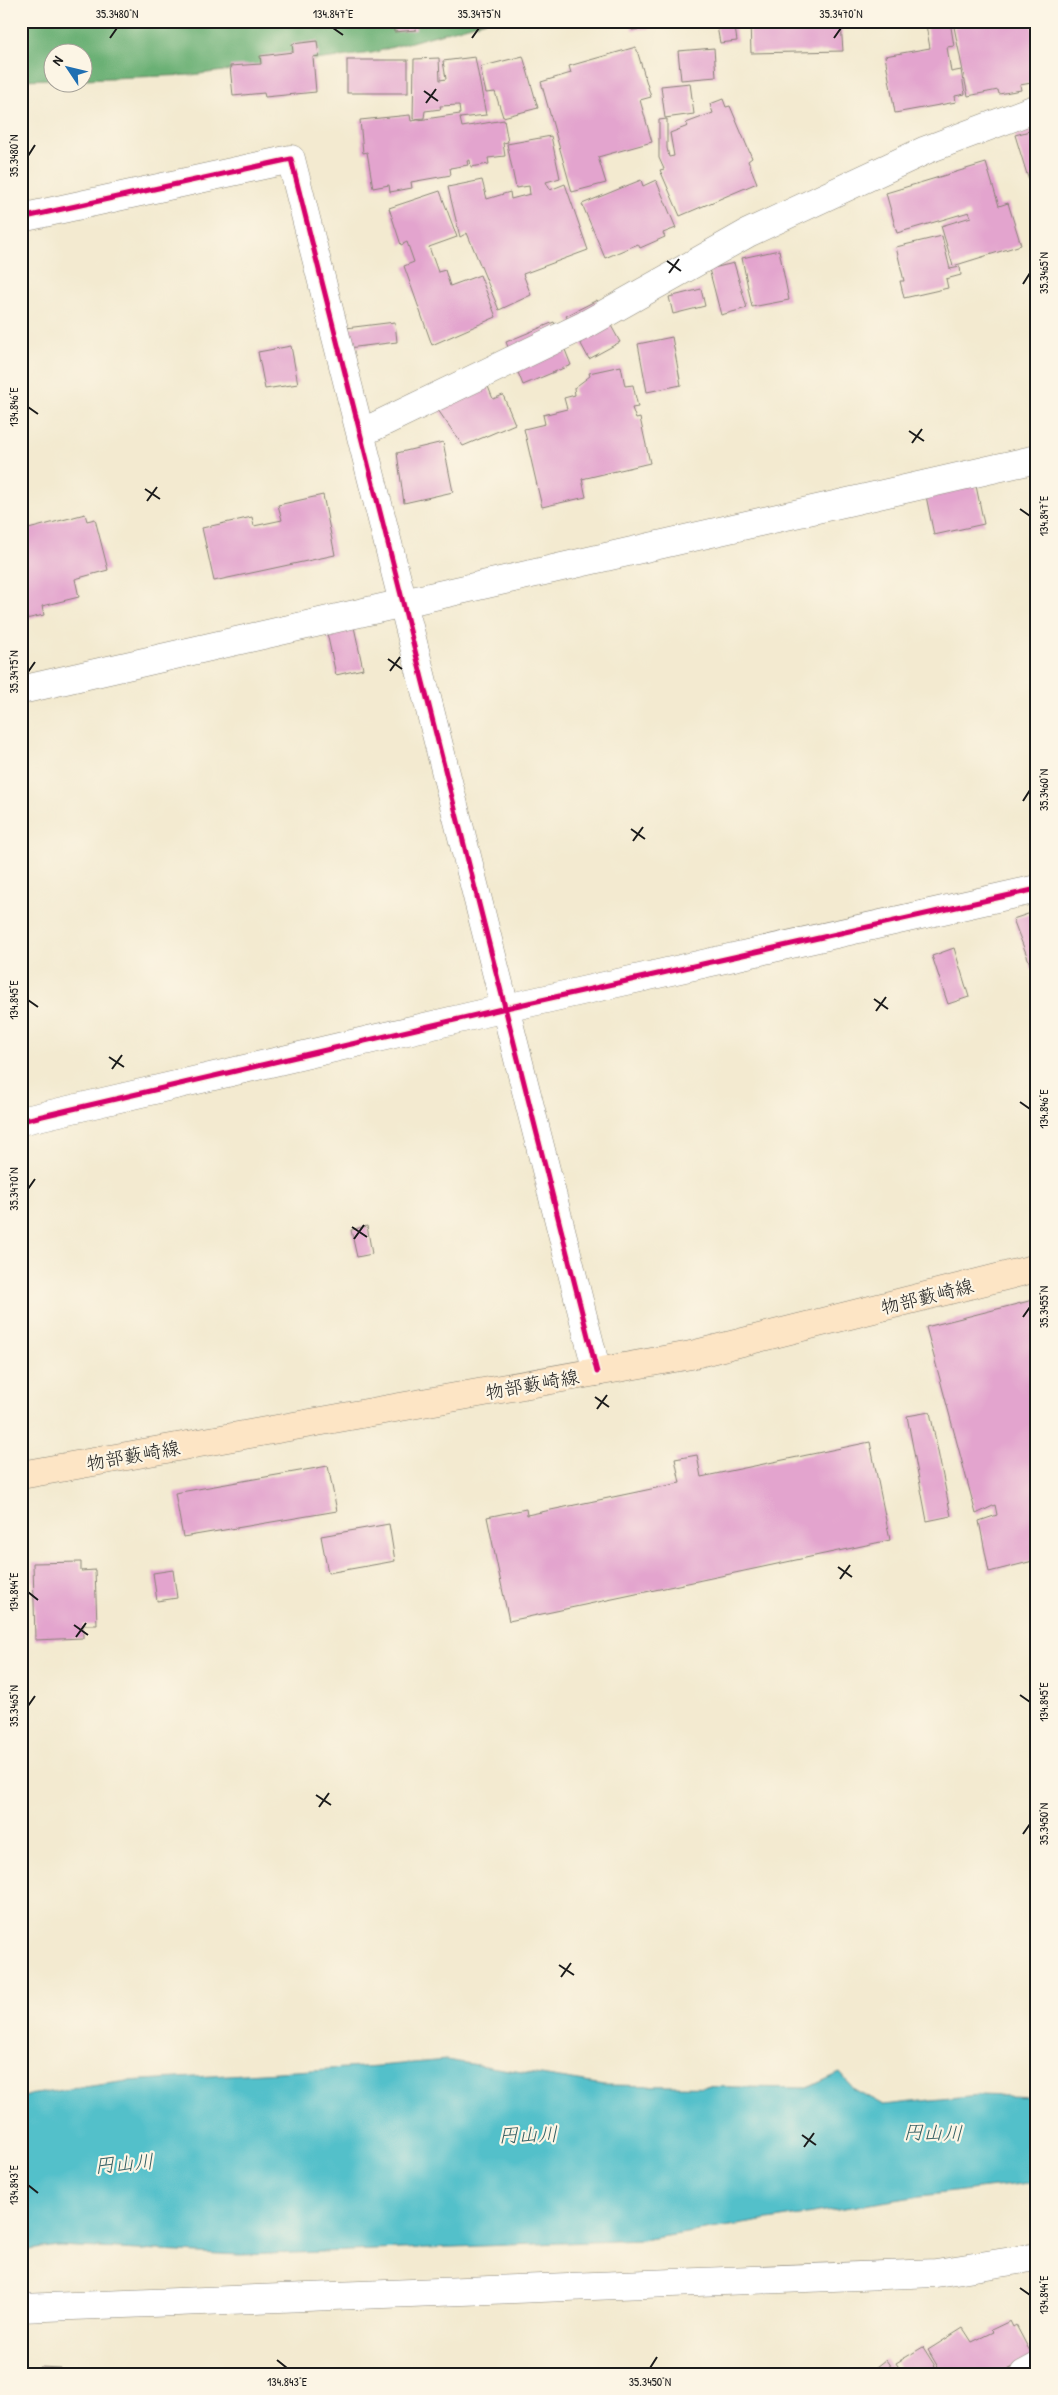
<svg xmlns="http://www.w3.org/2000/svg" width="1058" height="2395" font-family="'Patrick Hand','Klee One',sans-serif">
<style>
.forest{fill:#6ab075;stroke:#436648}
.water{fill:#53c0ca;stroke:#386e73}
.building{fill:#e3a4ce}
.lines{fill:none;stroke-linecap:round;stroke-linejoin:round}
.street-casing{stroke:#888376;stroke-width:29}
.secondary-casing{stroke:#888376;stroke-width:29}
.street{stroke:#fff;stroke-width:28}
.secondary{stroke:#fde5c5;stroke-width:28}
.cycleway-casing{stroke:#fcf5e5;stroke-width:8}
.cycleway{stroke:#d6006c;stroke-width:5}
.ticks{fill:none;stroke:#1c1c1c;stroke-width:2}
.labels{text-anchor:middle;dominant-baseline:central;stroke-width:4.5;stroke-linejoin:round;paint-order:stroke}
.street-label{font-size:19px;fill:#1c1c1c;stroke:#fcf5e5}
.water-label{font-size:20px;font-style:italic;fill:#325e62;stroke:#fcf5e5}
.neatline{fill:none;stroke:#1c1c1c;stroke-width:2}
.ticks-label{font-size:12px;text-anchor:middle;fill:#1c1c1c}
</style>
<rect width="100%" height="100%" fill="#fcf5e5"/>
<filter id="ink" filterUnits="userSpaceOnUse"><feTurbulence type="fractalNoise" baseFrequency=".02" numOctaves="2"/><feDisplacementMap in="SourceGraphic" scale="10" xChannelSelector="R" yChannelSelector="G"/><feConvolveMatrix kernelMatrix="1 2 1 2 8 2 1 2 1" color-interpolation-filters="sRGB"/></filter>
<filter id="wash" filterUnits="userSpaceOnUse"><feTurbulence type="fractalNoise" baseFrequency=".0096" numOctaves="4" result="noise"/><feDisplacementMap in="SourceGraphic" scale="20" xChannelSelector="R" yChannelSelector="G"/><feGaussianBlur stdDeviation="1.12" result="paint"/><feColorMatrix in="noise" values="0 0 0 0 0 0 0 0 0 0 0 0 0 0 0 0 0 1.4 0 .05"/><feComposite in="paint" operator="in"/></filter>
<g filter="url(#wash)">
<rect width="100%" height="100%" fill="#f3ead0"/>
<path class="forest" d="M21 21H486L372 53 191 75 83 79 82 52H52V79L21 80Z"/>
<path class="water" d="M446 2060 604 2085 807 2088 840 2073 854 2089 883 2105 979 2095 1037 2097V2182L920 2196 642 2240 240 2255 58 2246 21 2251V2096L127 2081 379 2066Z"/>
<g id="blocks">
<g class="building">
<path d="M357 21H415L416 30 394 32 393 25 357 27Z"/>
<path d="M631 21H673V26L632 30Z"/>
<path d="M716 21H734L737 41 720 43Z"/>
<path d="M750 21H858V23L841 24 843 51 751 53Z"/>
<path d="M950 21 954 46 947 47 951 72 961 70 965 94 955 96 956 102 895 113 885 56 930 48 926 25Z"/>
<path d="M982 21H1031L1037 51V82L1020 85 1021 90 999 94 998 90 968 96 954 27Z"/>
<path d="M317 41 319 56 313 57 316 92 265 97 264 93 233 96 230 66 261 64 260 56 293 52 292 44Z"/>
<path d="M636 47 651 97 640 100 652 142 598 157 606 183 572 192 541 82 571 73 569 66Z"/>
<path d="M714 48 716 77 681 80 678 51Z"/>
<path d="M523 56 538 108 503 117 495 92 486 93 480 67Z"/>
<path d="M475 57 486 115 460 118 462 127 504 120 508 142 503 143 505 156 488 158 489 164 471 167 470 160 467 161 468 165 450 168 451 175 411 182 412 188 390 192 389 185 373 188 367 152 363 153 360 120 410 115 411 121 460 114 459 105 440 106 441 109 425 111 424 118 413 119 414 59 439 58 440 80 446 79 443 61Z"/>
<rect x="347" y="60" width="61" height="33"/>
<path d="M690 83 694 114 665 118 661 86Z"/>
<path d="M723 99 726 107 730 106 752 158 748 161 757 183 680 216 660 170 664 169 659 158V120L667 119V148L669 157 674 156 670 133 688 126 686 123 713 113 710 104Z"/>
<path d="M1033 130 1037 143V179L1029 181 1015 135Z"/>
<path d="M551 136 560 178 546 182 550 190 565 184 588 250 523 274 531 295 499 310 467 233 460 237 448 187 482 180 487 199 510 192 511 199 530 194 529 186 516 188 507 144Z"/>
<path d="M986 163 999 206 1008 203 1021 245 953 266 941 226 971 217 969 212 897 233 886 193Z"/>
<path d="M641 180 643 186 656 180 676 228 663 233 665 237 640 248 638 244 605 258 582 204Z"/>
<path d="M440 191 457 237 429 247 438 272 445 270 450 286 480 275 496 317 432 345 404 266 414 262 407 242 401 245 389 208Z"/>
<path d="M942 236 950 269 960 267 961 275 946 279 948 288 904 298 900 281H904L896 247Z"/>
<path d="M779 250 789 300 752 307 742 258Z"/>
<path d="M734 263 747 308 721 315 709 269Z"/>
<path d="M701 289 705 306 673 314 669 297Z"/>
<path d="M597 300 620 342 589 359 566 316Z"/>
<path d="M395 322 397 342 348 348 346 328Z"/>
<path d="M554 322 571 365 523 385 506 342Z"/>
<path d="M672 337 681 385 647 392 638 344Z"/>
<path d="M291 346 298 384 265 389 258 352Z"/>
<path d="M621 366 625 386 633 385 638 407 632 408 636 419 640 418 650 463 582 479 586 497 542 507 524 429 545 424 543 415 567 409 564 398 575 395 574 388 590 376 589 373Z"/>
<path d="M487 384 493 399 503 395 515 424 463 446 431 400Z"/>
<path d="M443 442 453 492 404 503 397 453Z"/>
<path d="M975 481 984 524 934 535 925 491Z"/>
<path d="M323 495 335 555 214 581 202 528 252 517 254 526 282 520 278 505Z"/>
<path d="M85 514 87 521 95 519 108 570 75 579 79 597 42 606 44 615 21 620V531Z"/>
<path d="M350 608 363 669 336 675 323 614Z"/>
<path d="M1037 911V976L1035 977 1013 919Z"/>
<path d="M954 948 969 997 948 1004 932 956Z"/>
<path d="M367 1226 372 1254 357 1257 351 1230Z"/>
<path d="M1037 1299V1560L989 1572 979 1521 997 1515 995 1505 976 1514 926 1327Z"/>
<path d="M930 1412 951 1516 927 1521 907 1416Z"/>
<path d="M870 1442 890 1540 509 1621 487 1517 526 1509 527 1515 680 1483 675 1459 697 1455 701 1477Z"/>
<path d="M328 1466 337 1511 183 1537 175 1493Z"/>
<path d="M389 1524 395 1561 328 1573 321 1536Z"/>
<path d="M81 1562V1571L95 1570 97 1625H83V1638L35 1640 33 1563Z"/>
<path d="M173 1570 177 1598 157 1601 153 1573Z"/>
<path d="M1010 2321 1013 2327 1016 2325 1033 2357 998 2374H942L928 2350 963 2328 972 2342 993 2332 991 2330Z"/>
<path d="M923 2347 940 2374H903L896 2363Z"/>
<path d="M886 2360 896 2374H868Z"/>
<path d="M40 2367 60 2368V2374H21V2371H40Z"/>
</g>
</g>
</g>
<g filter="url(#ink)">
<use href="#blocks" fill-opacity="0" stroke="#888376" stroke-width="1"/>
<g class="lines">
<g class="street-casing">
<g id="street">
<path d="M21 218 291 159 597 1372"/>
<path d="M361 433 585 325 748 233 926 150 1037 108"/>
<path d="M21 690 1037 459"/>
<path d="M21 1121 506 1008 1037 889"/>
<path d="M21 2308 936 2273 1037 2257"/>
<path d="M1024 2374 1037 2367"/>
</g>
</g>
<g class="secondary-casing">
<path id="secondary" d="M21 1475 691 1355 1037 1268"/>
</g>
<use href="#street" class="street"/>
<use href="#secondary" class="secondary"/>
<g class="cycleway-casing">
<g id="cycleway">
<path d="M21 218 291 159 597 1372"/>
<path d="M21 1121 506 1008 1037 889"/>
</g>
</g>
<use href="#cycleway" class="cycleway"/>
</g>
</g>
<path class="ticks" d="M333 28 343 35M110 38 117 28M472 38 479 28M834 38 841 28M424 91 438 101M426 103 436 89M28 156 35 145M667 261 681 271M669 273 679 259M1023 284 1030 273M28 407 38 414M909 431 924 441M912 443 922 429M145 489 160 499M147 501 157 487M1020 509 1030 516M388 659 402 669M390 671 400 657M28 672 35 662M1023 801 1030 790M631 829 645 839M633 841 643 827M874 999 888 1009M28 1000 38 1007M876 1011 886 997M109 1057 124 1067M112 1069 122 1055M1020 1102 1030 1109M28 1189 35 1179M352 1227 367 1237M354 1239 364 1225M1023 1317 1030 1307M595 1397 609 1407M597 1409 607 1395M838 1567 852 1577M840 1579 850 1565M28 1592 38 1600M74 1625 88 1635M76 1637 86 1623M1020 1695 1030 1702M28 1706 35 1696M316 1795 331 1805M319 1807 329 1793M1023 1834 1030 1824M559 1965 574 1975M561 1977 571 1963M802 2135 816 2145M804 2147 814 2133M28 2185 38 2193M1020 2288 1030 2295M277 2360 287 2368M650 2368 657 2357"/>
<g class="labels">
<g class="street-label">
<text transform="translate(927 1296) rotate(-14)">物部藪崎線</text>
<text transform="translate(532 1384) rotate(-10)">物部藪崎線</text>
<text transform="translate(133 1455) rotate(-10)">物部藪崎線</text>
</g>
<g class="water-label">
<text transform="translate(933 2132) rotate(1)">円山川</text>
<text transform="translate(528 2134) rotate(-2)">円山川</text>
<text transform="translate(124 2163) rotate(-5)">円山川</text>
</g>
</g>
<rect width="1058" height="2395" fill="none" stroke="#fcf5e5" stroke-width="55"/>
<g transform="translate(68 68) rotate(305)"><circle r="24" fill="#fcf5e5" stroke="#a29e95"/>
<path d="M0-4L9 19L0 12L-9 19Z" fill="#1f6fb2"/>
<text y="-8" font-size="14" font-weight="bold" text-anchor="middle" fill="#1c1c1c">N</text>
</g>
<rect x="28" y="28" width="1002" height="2340" class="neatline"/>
<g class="ticks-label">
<text x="117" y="18">35.3480°N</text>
<text x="333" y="18">134.847°E</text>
<text x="479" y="18">35.3475°N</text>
<text x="841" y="18">35.3470°N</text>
<text transform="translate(14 156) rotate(-90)" y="4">35.3480°N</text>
<text transform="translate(1044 273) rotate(-90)" y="4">35.3465°N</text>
<text transform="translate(14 407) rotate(-90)" y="4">134.846°E</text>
<text transform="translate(1044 516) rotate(-90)" y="4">134.847°E</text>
<text transform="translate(14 672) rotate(-90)" y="4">35.3475°N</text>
<text transform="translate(1044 790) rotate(-90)" y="4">35.3460°N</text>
<text transform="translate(14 1000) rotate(-90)" y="4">134.845°E</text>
<text transform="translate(1044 1109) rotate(-90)" y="4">134.846°E</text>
<text transform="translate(14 1189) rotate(-90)" y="4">35.3470°N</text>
<text transform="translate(1044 1307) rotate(-90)" y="4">35.3455°N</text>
<text transform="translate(14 1592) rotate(-90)" y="4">134.844°E</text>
<text transform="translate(1044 1702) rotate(-90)" y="4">134.845°E</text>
<text transform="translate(14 1706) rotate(-90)" y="4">35.3465°N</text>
<text transform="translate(1044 1824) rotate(-90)" y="4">35.3450°N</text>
<text transform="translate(14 2185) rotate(-90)" y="4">134.843°E</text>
<text transform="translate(1044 2295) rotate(-90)" y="4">134.844°E</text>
<text x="287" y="2386">134.843°E</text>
<text x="650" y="2386">35.3450°N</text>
</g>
</svg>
